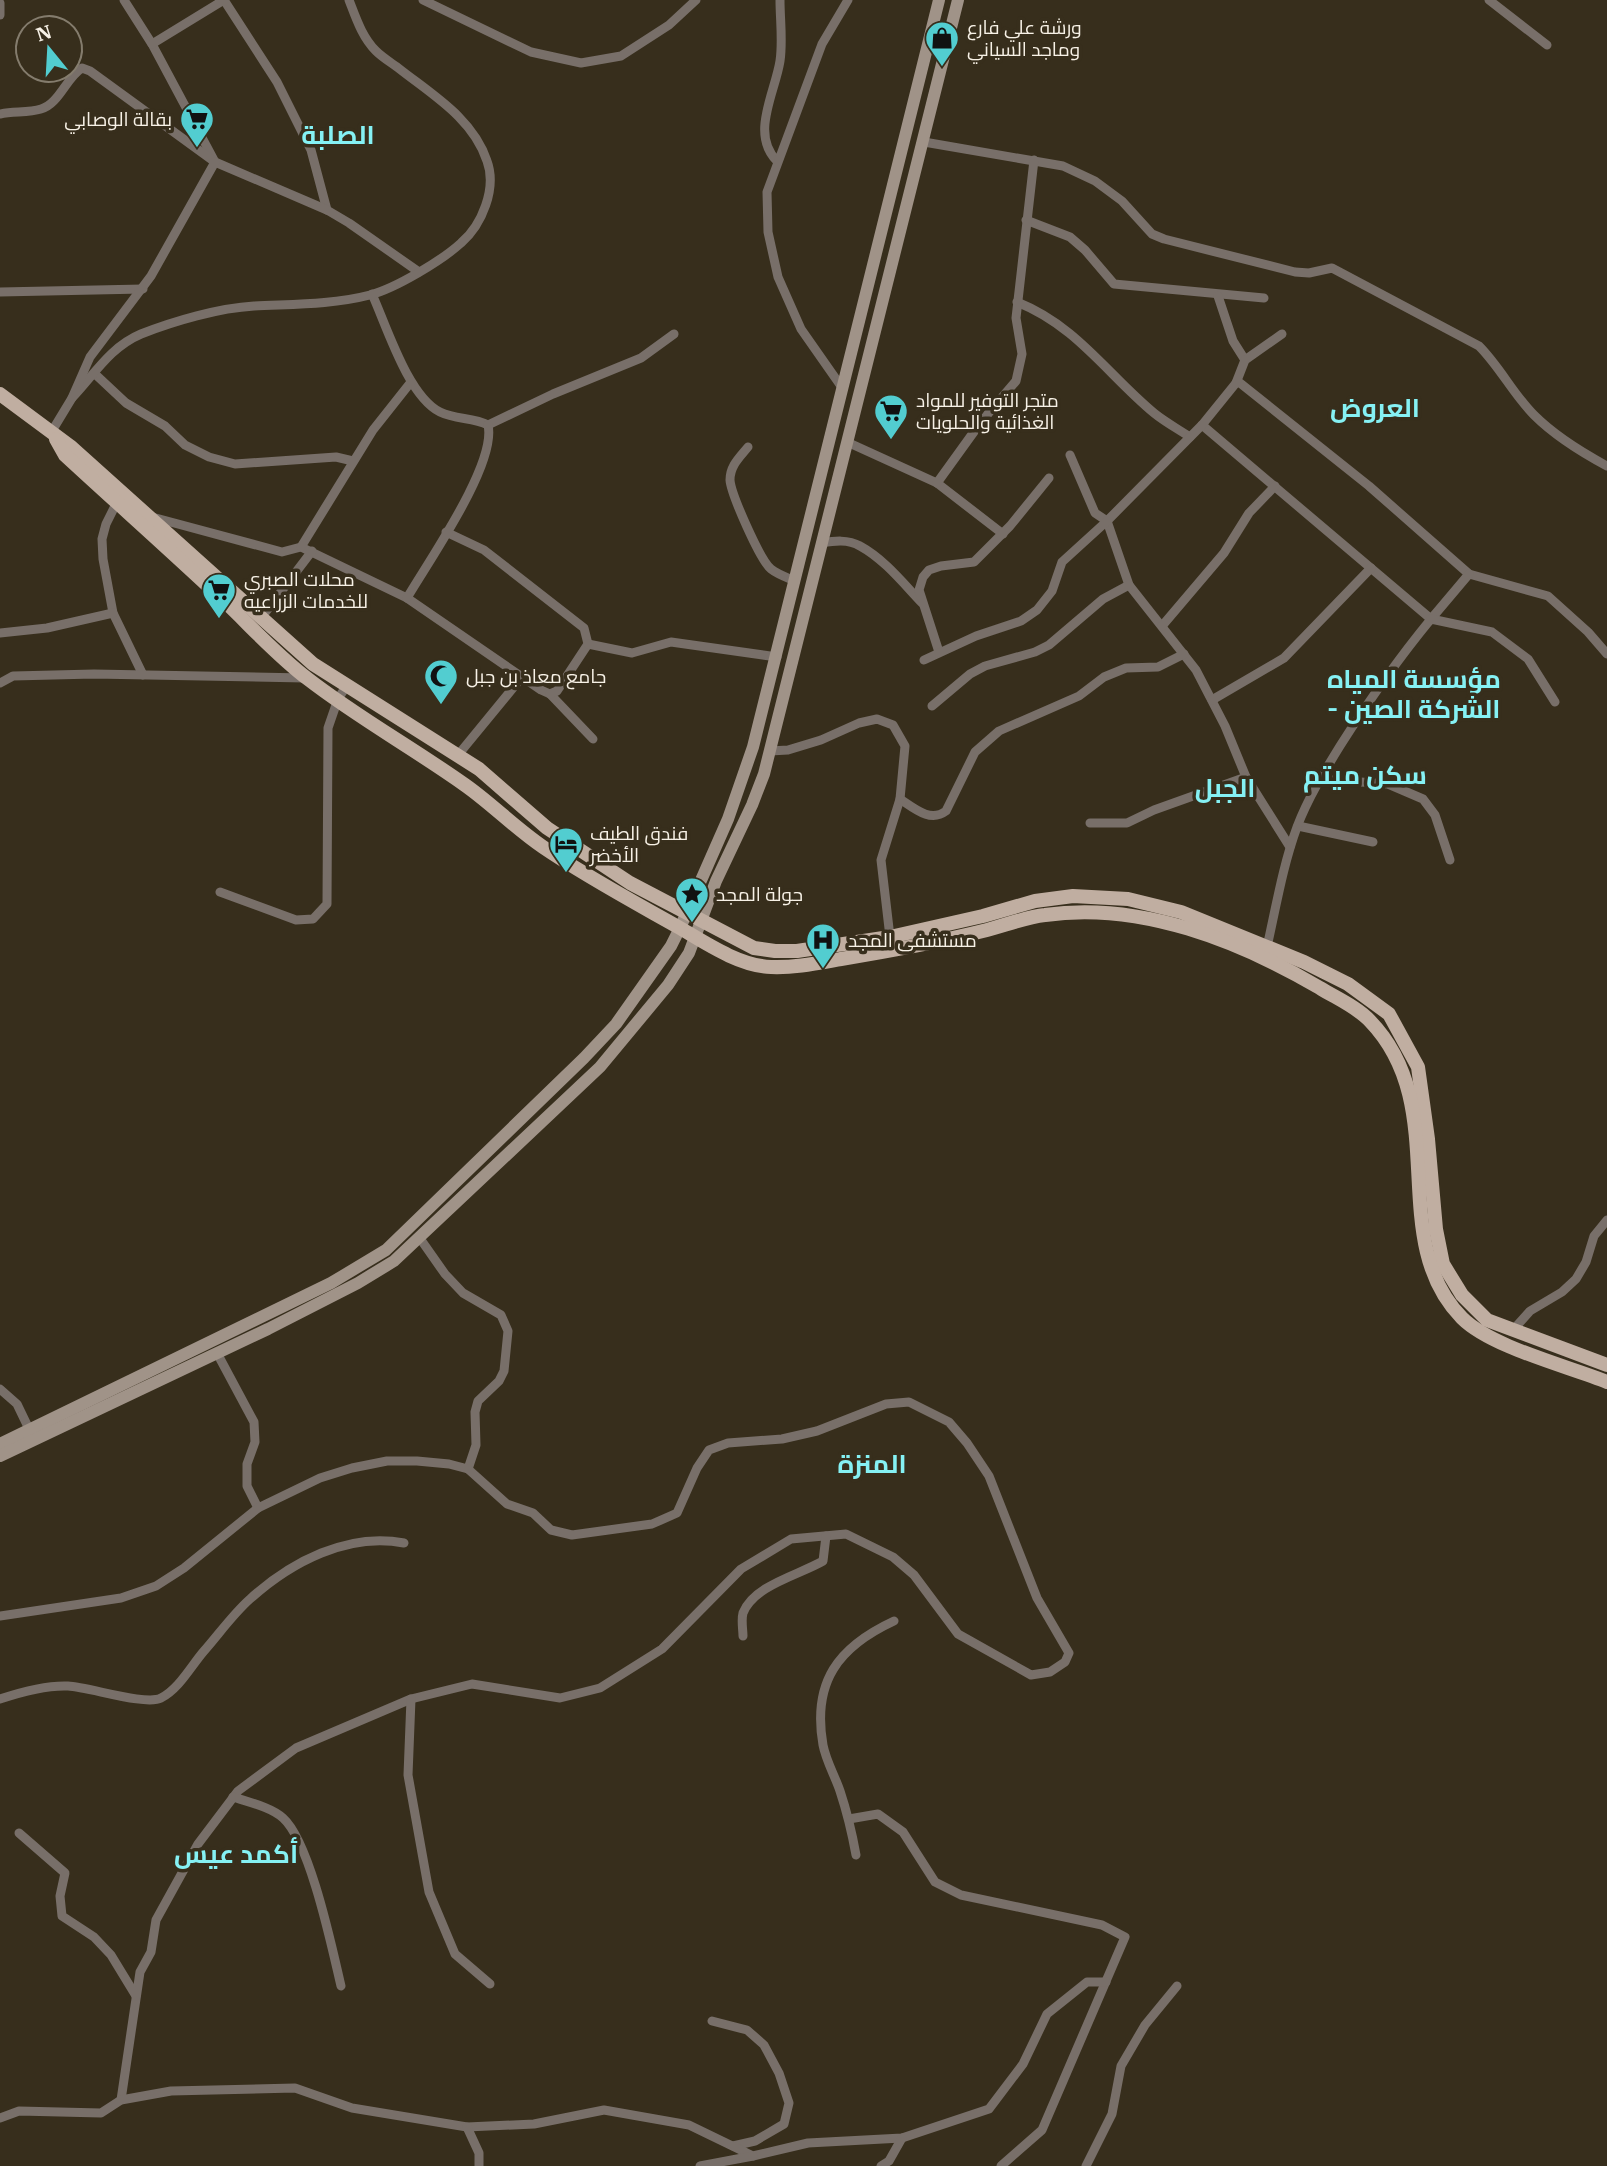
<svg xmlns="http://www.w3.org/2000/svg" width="1607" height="2166" font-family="'IBM Plex Serif',Cairo,serif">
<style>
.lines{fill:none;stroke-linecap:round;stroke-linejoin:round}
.street{stroke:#786f69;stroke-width:9}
.secondary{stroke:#a09388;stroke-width:12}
.primary{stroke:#c0aea1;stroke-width:14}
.labels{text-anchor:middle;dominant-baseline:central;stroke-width:7;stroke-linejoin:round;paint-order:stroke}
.poi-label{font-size:19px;fill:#f7f1e6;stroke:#372e1c;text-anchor:start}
.district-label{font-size:26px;font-weight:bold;fill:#85f1f4;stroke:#372e1c}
</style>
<rect width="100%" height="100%" fill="#372e1c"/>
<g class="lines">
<g class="street">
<path d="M124 0 152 44 214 160"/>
<path d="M224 0 277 82 311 150 327 210"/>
<path d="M423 0 531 52 581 63 621 56 669 25 696 0"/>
<path d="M1489 0 1547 45"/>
<path d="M0 3V15"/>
<path d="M152 44 224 0"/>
<path d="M0 114C13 111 28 113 41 109 59 104 66 78 82 68L90 71 215 162 327 210 349 223 419 272"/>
<path d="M924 142 1063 166 1095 181 1122 201 1152 234 1164 239 1295 272 1309 273 1332 268 1479 346C1500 367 1513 394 1534 415 1555 436 1581 452 1607 466"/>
<path d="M777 161C750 134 775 93 780 61 783 41 780 20 780 0"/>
<path d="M1026 220 1070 237 1085 250 1114 284 1264 298"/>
<path d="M0 292 143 289"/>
<path d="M372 294C387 327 408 396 440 412 456 420 473 417 488 425"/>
<path d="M1218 296 1233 341 1245 360"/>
<path d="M1017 302C1077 326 1107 374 1154 413 1165 422 1178 429 1190 437"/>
<path d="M95 374 126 403 165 426 185 445 209 457 235 464 336 457 353 461"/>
<path d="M1236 383H1240L1369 486 1469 574 1548 596 1588 632 1607 654"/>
<path d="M843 389 801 329 778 277 768 232 767 192 822 44 848 0"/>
<path d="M72 398C94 375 110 347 141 334 174 321 219 308 254 306 293 304 331 305 370 295 396 288 441 261 461 243 482 225 497 188 487 161 473 118 431 94 397 67 390 62 382 57 376 51 362 37 356 18 349 0"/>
<path d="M488 425 553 394 641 358 674 334"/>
<path d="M1202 425 1431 619 1469 574"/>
<path d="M52 431 72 398 90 357 151 276 215 162"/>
<path d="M847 442 937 483 1003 534"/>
<path d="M748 447C739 458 730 466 730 480 731 494 760 560 771 569 777 574 788 578 795 581"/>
<path d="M1070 455 1095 513 1107 521 1129 585 1196 670 1225 726 1246 777 1290 847"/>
<path d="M937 483 981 422 1016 381 1022 354 1016 318 1034 160"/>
<path d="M117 502 106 524 102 539 103 559 113 613 143 675"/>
<path d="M152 517 282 552 301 547 407 598 541 690 550 694 593 739"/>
<path d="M446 532 484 550 584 628 588 644 557 691 550 694"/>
<path d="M822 543C834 541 848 539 860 546 884 559 903 583 922 603"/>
<path d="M301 547 373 430 411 382"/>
<path d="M407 598C428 562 497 464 488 425"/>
<path d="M261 618 312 551"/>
<path d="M1162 626 1224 553 1249 513 1275 486"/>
<path d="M0 633 47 628 113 613"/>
<path d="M588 644 632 653 671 642 777 657"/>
<path d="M939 652 919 590 923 577 929 570 941 566 974 562 1010 526 1049 478"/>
<path d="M924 660 976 636 1021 621 1037 610 1052 591 1062 562 1107 521 1202 425 1236 383 1245 360 1282 334"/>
<path d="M0 683 13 676 94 674 305 678"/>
<path d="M1212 700 1284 658 1371 568"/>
<path d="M932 706 970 674 985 666 1035 652 1049 645 1103 599 1129 585"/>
<path d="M770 751 788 750 821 740 859 723 877 719 893 725 905 746 900 799 881 860 890 937"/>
<path d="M458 755 522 677"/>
<path d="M1320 779 1388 784 1423 799 1435 815 1450 860"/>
<path d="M900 799C914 808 930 823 946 811L975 752 999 731 1079 696 1104 677 1126 668 1158 667 1184 654"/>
<path d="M1090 823H1127L1154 810 1246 777"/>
<path d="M1298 826 1373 842"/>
<path d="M220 892 296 920 313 919 327 904 328 728 338 699 347 685"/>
<path d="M1267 947C1276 907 1283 865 1297 827 1308 798 1324 772 1340 746 1368 702 1398 659 1431 619L1492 632 1528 659 1555 702"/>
<path d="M419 1237 445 1274 463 1293 501 1315 508 1331 504 1371 499 1381 478 1401 475 1412 476 1445 468 1469"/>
<path d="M1513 1330 1530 1311 1562 1292 1576 1279 1586 1262 1594 1236 1607 1220"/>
<path d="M217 1353 254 1422 255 1442 247 1464V1486L258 1508"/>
<path d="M0 1389 17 1404 30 1431"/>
<path d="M0 1616 121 1598 156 1586 184 1568 258 1508 320 1478 352 1468 387 1461H417L449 1464 468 1469 507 1504 533 1513 551 1530 572 1535 652 1524 677 1513 697 1468 709 1450 728 1443 782 1439 817 1431 886 1404 909 1402 949 1422 967 1443 989 1476 1037 1598 1069 1653 1065 1662 1050 1672 1031 1675 958 1634 914 1575 893 1557 846 1534 791 1539 741 1569 662 1649 600 1688 560 1698 472 1684 411 1699 296 1748 238 1791 198 1844 156 1920 151 1952 140 1972 121 2100"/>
<path d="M743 1636C743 1630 741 1620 743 1613 754 1585 799 1575 823 1561L826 1536"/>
<path d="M0 1699C21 1692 45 1685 68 1686 89 1687 146 1706 161 1698 179 1689 191 1666 204 1651 219 1634 233 1614 250 1599 291 1562 348 1532 404 1543"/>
<path d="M411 1699 408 1775 429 1892 455 1954 490 1984"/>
<path d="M233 1797C248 1802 271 1807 283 1818 310 1842 332 1948 341 1986"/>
<path d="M849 1819 878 1814 903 1832 935 1882 961 1895 1102 1925 1125 1937 1042 2130 1001 2166"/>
<path d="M19 1833 65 1873 60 1896 62 1916 94 1937 111 1955 136 1996"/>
<path d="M856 1855C852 1833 847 1812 840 1791 835 1776 826 1761 823 1745 812 1682 838 1647 894 1621"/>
<path d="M712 2021 747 2030 764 2045 779 2073 789 2103 784 2124 755 2141 733 2146"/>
<path d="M0 2118 19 2111 101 2113 121 2100 171 2091 295 2088 352 2108 467 2127 534 2124 604 2110 689 2125 753 2156 808 2143 902 2138 989 2109 1023 2064 1047 2014 1087 1982H1106"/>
<path d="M467 2127 479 2153V2166"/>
<path d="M700 2166 753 2156"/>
<path d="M881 2166 889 2161 902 2138"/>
<path d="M1086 2166 1112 2114 1121 2066 1145 2025 1177 1986"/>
</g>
<g class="secondary">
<path d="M0 1444 331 1283 386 1250 584 1058 616 1024 671 946 680 928 728 819 753 747 939 0"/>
<path d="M0 1456 268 1329 358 1283 394 1261 600 1067 668 985 689 953 716 881 752 805 764 774 958 0"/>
</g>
<g class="primary">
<path d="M0 394 70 446 313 664 479 769 547 828 630 883 754 948 775 951H797L890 937 983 916 1035 901 1073 896 1128 899 1181 912 1304 962 1348 984 1389 1014 1418 1067 1428 1139 1436 1229 1443 1264 1462 1295 1487 1320 1607 1365"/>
<path d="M56 439 65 455C117 503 169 549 220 597 249 624 276 655 308 679 357 717 413 748 465 785 492 804 515 828 543 847 587 877 634 902 680 928 707 944 740 966 771 967 794 968 818 963 841 959 890 951 939 942 987 930 1006 925 1026 917 1045 915 1140 901 1240 941 1320 988 1336 998 1357 1007 1370 1021 1454 1108 1384 1239 1462 1318 1491 1347 1567 1366 1607 1382"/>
</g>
</g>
<defs>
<g id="shop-pin" transform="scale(1.75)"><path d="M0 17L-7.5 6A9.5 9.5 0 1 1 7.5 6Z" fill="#52cdd0" stroke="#372e1c"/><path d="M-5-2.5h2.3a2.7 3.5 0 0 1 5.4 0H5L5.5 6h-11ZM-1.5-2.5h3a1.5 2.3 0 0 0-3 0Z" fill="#111"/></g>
<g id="supermarket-pin" transform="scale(1.75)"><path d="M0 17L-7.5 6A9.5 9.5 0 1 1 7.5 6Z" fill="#52cdd0" stroke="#372e1c"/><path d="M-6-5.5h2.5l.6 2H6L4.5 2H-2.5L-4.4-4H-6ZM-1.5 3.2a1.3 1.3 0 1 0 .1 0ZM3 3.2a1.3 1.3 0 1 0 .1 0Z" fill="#111"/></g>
<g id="mosque-pin" transform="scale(1.75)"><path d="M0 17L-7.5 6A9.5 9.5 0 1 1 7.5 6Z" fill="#52cdd0" stroke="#372e1c"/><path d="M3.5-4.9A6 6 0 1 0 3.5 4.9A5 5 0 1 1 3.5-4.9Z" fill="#111"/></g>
<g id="hotel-pin" transform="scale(1.75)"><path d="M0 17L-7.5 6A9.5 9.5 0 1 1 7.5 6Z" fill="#52cdd0" stroke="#372e1c"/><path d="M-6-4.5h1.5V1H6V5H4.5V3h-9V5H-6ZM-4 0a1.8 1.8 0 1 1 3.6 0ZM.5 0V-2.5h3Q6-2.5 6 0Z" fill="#111"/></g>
<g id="sight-pin" transform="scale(1.75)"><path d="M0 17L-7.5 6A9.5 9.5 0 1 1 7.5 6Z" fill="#52cdd0" stroke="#372e1c"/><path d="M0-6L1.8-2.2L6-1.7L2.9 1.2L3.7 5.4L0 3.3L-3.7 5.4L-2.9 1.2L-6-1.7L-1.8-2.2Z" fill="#111"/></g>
<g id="hospital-pin" transform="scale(1.75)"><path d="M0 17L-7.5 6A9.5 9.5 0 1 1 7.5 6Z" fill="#52cdd0" stroke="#372e1c"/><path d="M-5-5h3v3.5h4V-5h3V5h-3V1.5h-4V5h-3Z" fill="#111"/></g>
</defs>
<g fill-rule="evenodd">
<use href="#shop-pin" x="942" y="38"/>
<use href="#supermarket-pin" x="197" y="119"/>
<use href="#supermarket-pin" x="891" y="411"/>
<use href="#supermarket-pin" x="219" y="590"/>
<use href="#mosque-pin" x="441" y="676"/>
<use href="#hotel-pin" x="566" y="844"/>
<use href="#sight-pin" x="692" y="894"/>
<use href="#hospital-pin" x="823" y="940"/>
</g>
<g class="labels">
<g class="poi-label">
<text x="967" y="27">ورشة علي فارع<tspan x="967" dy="22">وماجد السياني</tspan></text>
<text x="172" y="119" text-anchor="end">بقالة الوصابي</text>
<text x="916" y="400">متجر التوفير للمواد<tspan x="916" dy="22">الغذائية والحلويات</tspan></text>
<text x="244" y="579">محلات الصبري<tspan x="244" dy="22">للخدمات الزراعيه</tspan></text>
<text x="466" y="676">جامع معاذ بن جبل</text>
<text x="590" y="833">فندق الطيف<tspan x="590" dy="22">الأخضر</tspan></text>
<text x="716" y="894">جولة المجد</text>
<text x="848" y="940">مستشفى المجد</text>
</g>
<g class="district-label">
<text x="338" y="134">الصلبة</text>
<text x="1375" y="407">العروض</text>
<text x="1414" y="678">مؤسسة المياه<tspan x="1414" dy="30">- الشركة الصين</tspan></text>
<text x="1365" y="774">سكن ميتم</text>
<text x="1225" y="787">الجبل</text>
<text x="872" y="1463">المنزة</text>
<text x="236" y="1853">أكمد عيس</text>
</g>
</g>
<g transform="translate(49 49) rotate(342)"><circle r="33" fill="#372e1c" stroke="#847c6d" stroke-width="2"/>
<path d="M0-5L12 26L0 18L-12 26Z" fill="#52cdd0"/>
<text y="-10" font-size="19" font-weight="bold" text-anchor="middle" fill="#f7f1e6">N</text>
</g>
</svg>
